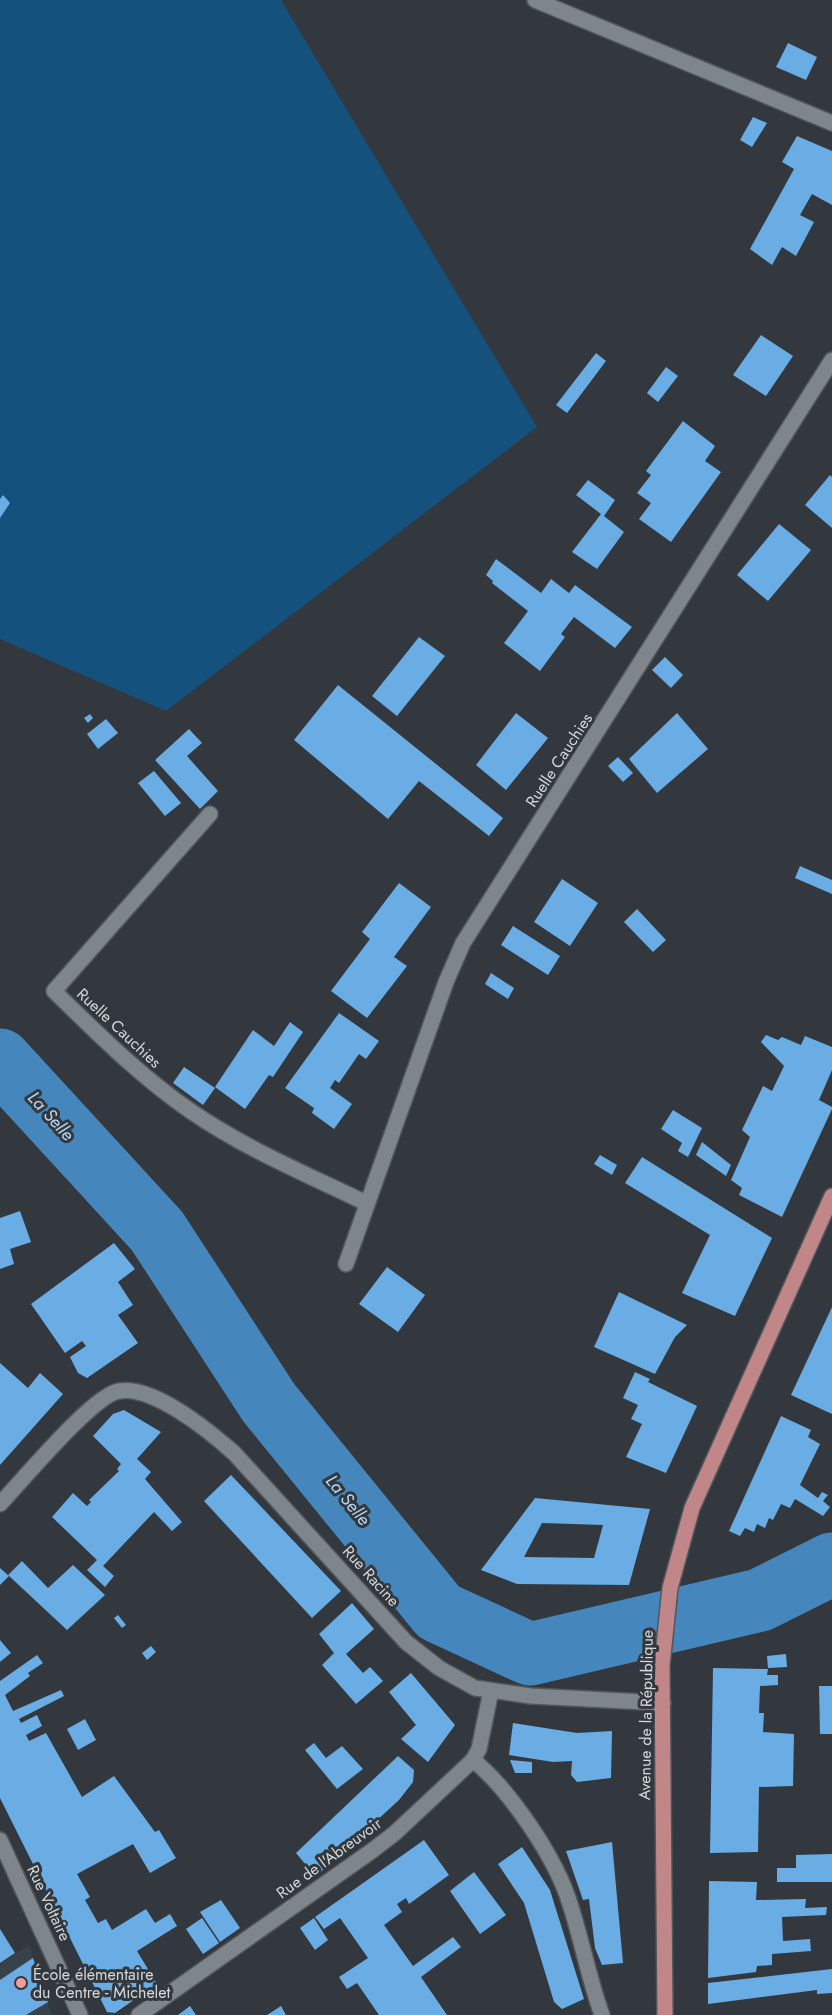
<svg xmlns="http://www.w3.org/2000/svg" width="832" height="2015" font-family="Jost,sans-serif">
<style>
.built{fill:#37424b}
.green{fill:#15517d}
.lines{fill:none;stroke-linecap:round;stroke-linejoin:round}
.river{stroke:#4587bc;stroke-width:63}
.building{fill:#6aace4;fill-rule:evenodd}
.minor-casing{stroke:#52565b;stroke-width:18}
.major-casing{stroke:#52565b;stroke-width:18}
.minor{stroke:#7e858b;stroke-width:15}
.major{stroke:#c18688;stroke-width:15}
.poi-dot{fill:#f59b9a;stroke:#32383d;stroke-width:2}
.labels{text-anchor:middle;dominant-baseline:central;stroke-width:6;stroke-linejoin:round;paint-order:stroke}
.street-label{font-size:16px;fill:#d4d8db;stroke:#32383d}
.poi-label{font-size:16px;fill:#d4d8db;stroke:#32383d;text-anchor:start}
.water-label{font-size:18px;font-style:italic;fill:#b6d7f4;stroke:#32383d}
</style>
<rect width="100%" height="100%" fill="#32383d"/>
<path class="built" d="M29 1945 52 2015H0V1964Z"/>
<path class="green" d="M0 0H281L537 427 166 711 0 639Z"/>
<g class="lines">
<path class="river" d="M0 1060 157 1231 269 1403 439 1612 530 1654 760 1600 832 1564"/>
</g>
<g class="building">
<path d="M788 43 817 57 806 80 776 67Z"/>
<path d="M753 117 767 123 752 147 740 140Z"/>
<path d="M797 136 832 151V205L812 194 800 215 814 222 796 256 782 247 772 265 750 249 794 169 782 162Z"/>
<path d="M761 335 793 356 766 396 733 375Z"/>
<path d="M596 353 606 361 567 413 556 405Z"/>
<path d="M666 367 678 376 658 402 647 393Z"/>
<path d="M683 421 715 446 705 461 721 472 671 542 639 519 651 503 637 493 651 475 646 471Z"/>
<path d="M830 475 832 477V528L805 505Z"/>
<path d="M588 480 615 500 604 516 624 532 597 569 572 552 601 514 576 495Z"/>
<path d="M3 495 10 503 0 518V499Z"/>
<path d="M779 524 811 550 768 601 737 575Z"/>
<path d="M496 559 541 593 551 579 569 593 575 585 632 627 615 648 574 617 561 634 565 637 540 671 504 643 528 611 492 583 493 581 486 575Z"/>
<path d="M419 637 445 656 397 716 372 696Z"/>
<path d="M665 657 683 675 671 688 652 670Z"/>
<path d="M338 685 503 818 489 836 419 781 388 819 294 740Z"/>
<path d="M516 713 548 738 506 790 476 765Z"/>
<path d="M677 713 708 749 657 793 629 759Z"/>
<path d="M90 714 93 718 88 723 84 718Z"/>
<path d="M106 719 118 733 98 749 87 734Z"/>
<path d="M189 729 202 743 187 756 218 791 200 809 155 760Z"/>
<path d="M618 757 633 773 623 782 608 766Z"/>
<path d="M154 771 181 803 165 816 138 783Z"/>
<path d="M800 866 832 880V894L795 878Z"/>
<path d="M562 879 598 903 570 946 534 922Z"/>
<path d="M399 883 431 907 394 957 407 966 367 1018 331 991 370 939 362 932Z"/>
<path d="M637 909 666 940 653 952 624 922Z"/>
<path d="M513 926 560 956 548 975 501 945Z"/>
<path d="M491 973 514 988 508 999 485 984Z"/>
<path d="M339 1013 379 1041 366 1059 359 1054 339 1083 335 1080 330 1088 352 1104 334 1129 312 1113 314 1108 285 1088Z"/>
<path d="M290 1022 303 1032 273 1077 269 1075 245 1109 215 1087 253 1030 274 1046Z"/>
<path d="M766 1035 778 1040 782 1037 801 1045 805 1036 832 1047V1070L819 1100 832 1107V1109L782 1217 739 1195 742 1188 731 1180 750 1137 742 1130 763 1086 772 1091 784 1066 761 1042Z"/>
<path d="M184 1067 215 1088 203 1105 173 1083Z"/>
<path d="M673 1110 702 1128 688 1157 678 1151 682 1143 661 1129Z"/>
<path d="M702 1142 731 1165 726 1176 696 1155Z"/>
<path d="M600 1155 617 1165 612 1175 594 1164Z"/>
<path d="M642 1157 772 1238 735 1316 682 1293 710 1235 625 1183Z"/>
<path d="M20 1211 31 1242 10 1249 14 1264 0 1269V1218Z"/>
<path d="M114 1243 135 1269 118 1282 133 1305 118 1315 138 1343 87 1378 78 1373 70 1357 86 1346 82 1341 65 1353 31 1304Z"/>
<path d="M387 1267 425 1295 398 1332 359 1304Z"/>
<path d="M619 1292 687 1325 675 1337 655 1374 594 1347Z"/>
<path d="M832 1307V1414L791 1395Z"/>
<path d="M0 1363 28 1388 40 1373 63 1394 0 1465Z"/>
<path d="M635 1372 650 1379 648 1382 697 1406 666 1473 626 1457 642 1424 631 1419 638 1405 623 1398Z"/>
<path d="M124 1410 161 1432 137 1459 151 1472 145 1479 182 1522 172 1531 154 1512 103 1566 114 1576 105 1587 87 1570 97 1560 52 1517 73 1493 87 1506 91 1502 89 1500 119 1471 117 1469 121 1464 93 1436 113 1414Z"/>
<path d="M781 1416 811 1430 808 1437 820 1444 800 1485 818 1498 822 1492 828 1495 823 1501 830 1507 823 1516 795 1499 790 1508 781 1504 773 1520 769 1518 765 1528 757 1524 754 1532 745 1528 740 1536 729 1531Z"/>
<path d="M231 1475 341 1591 312 1618 204 1501Z"/>
<path d="M535 1498 650 1509 629 1585 517 1584 481 1570ZM542 1523 603 1525 594 1558 524 1557Z"/>
<path d="M22 1561 48 1588 73 1565 105 1595 67 1630 8 1575Z"/>
<path d="M0 1568 9 1576 0 1585Z"/>
<path d="M352 1603 374 1629 346 1654 363 1673 370 1667 383 1681 356 1704 322 1665 334 1653 319 1634Z"/>
<path d="M118 1615 126 1625 122 1628 114 1618Z"/>
<path d="M0 1640 11 1653 0 1662Z"/>
<path d="M151 1646 156 1652 147 1660 142 1653Z"/>
<path d="M786 1654 787 1667 768 1668 767 1656Z"/>
<path d="M37 1655 43 1663 28 1673 30 1676 5 1695 13 1711 61 1690 64 1696 19 1719 21 1723 37 1715 42 1726 26 1735 29 1741 46 1733 82 1797 114 1776 155 1832 159 1830 176 1858 150 1873 133 1844 77 1874 90 1897 85 1900 98 1923 106 1919 112 1930 146 1909 155 1923 170 1914 177 1926 137 1951 157 1984 115 2013 107 2012 0 1798V1681Z"/>
<path d="M713 1668 768 1669 767 1675H778V1685L760 1686 759 1713H764L763 1732 794 1734 793 1786 759 1787 758 1852 710 1853Z"/>
<path d="M411 1673 455 1725 428 1762 401 1739 416 1725 389 1692Z"/>
<path d="M819 1686H832V1734H820Z"/>
<path d="M85 1719 96 1740 78 1750 67 1729Z"/>
<path d="M513 1723 577 1733 612 1731 611 1778 577 1782 571 1775 572 1761 553 1762 509 1755Z"/>
<path d="M314 1743 326 1758 342 1746 363 1769 337 1789 305 1750Z"/>
<path d="M398 1756 414 1770 413 1782 399 1800 311 1881 306 1875 311 1871 296 1853Z"/>
<path d="M510 1760 532 1762V1773H515Z"/>
<path d="M424 1840 449 1875 409 1904 406 1898 397 1904 402 1912 384 1925 413 1966 453 1937 461 1947 421 1977 447 2015H379L357 1983 347 1989 339 1977 368 1958 340 1918 324 1929 315 1917Z"/>
<path d="M612 1842 623 1963 602 1965 595 1948 589 1899 583 1900 566 1851Z"/>
<path d="M522 1847 550 1890 584 1999 562 2009 554 2002 524 1903 498 1864Z"/>
<path d="M832 1854V1882H777V1868H796V1855Z"/>
<path d="M474 1872 506 1915 480 1934 450 1891Z"/>
<path d="M709 1881 757 1882 756 1900 806 1899 805 1908 827 1907 826 1915 782 1917 783 1941 810 1939 811 1951 772 1954V1965L757 1966 756 1972 708 1978Z"/>
<path d="M221 1900 240 1928 220 1942 200 1912Z"/>
<path d="M202 1918 219 1943 203 1954 186 1929Z"/>
<path d="M314 1918 328 1940 315 1950 300 1928Z"/>
<path d="M0 1929 15 1953 0 1963Z"/>
<path d="M33 1958 48 2002 26 2015H0V1980Z"/>
<path d="M832 1969V1993L817 1994V1990L708 2004V1983Z"/>
<path d="M190 2006 196 2015H178Z"/>
<path d="M281 2006 286 2015H267Z"/>
</g>
<g class="lines">
<g class="minor-casing">
<g id="minor">
<path d="M535 0 832 123"/>
<path d="M210 814 54 991C98 1034 141 1077 192 1112 246 1149 308 1175 366 1203"/>
<path d="M346 1264 446 982 463 943 832 360"/>
<path d="M0 1504C22 1481 93 1395 119 1391 153 1385 209 1431 234 1453L406 1642 439 1668 475 1688 531 1696 663 1703"/>
<path d="M473 1760C510 1790 556 1858 570 1904 582 1941 589 1979 602 2015"/>
<path d="M0 1840 80 2015"/>
<path d="M139 2015 373 1850 395 1833 473 1760 479 1749 491 1691"/>
</g>
</g>
<g class="major-casing">
<path id="major" d="M665 2015 662 1665 670 1588 692 1508 832 1196"/>
</g>
<use href="#minor" class="minor"/>
<use href="#major" class="major"/>
</g>
<circle class="poi-dot" cx="21" cy="1983" r="6"/>
<g class="labels">
<g class="street-label">
<text transform="translate(559 760) rotate(-57)">Ruelle Cauchies</text>
<text transform="translate(119 1028) rotate(43)">Ruelle Cauchies</text>
<text transform="translate(371 1576) rotate(48)">Rue Racine</text>
<text transform="translate(646 1715) rotate(-89)">Avenue de la République</text>
<text transform="translate(329 1858) rotate(-36)">Rue de l'Abreuvoir</text>
<text transform="translate(49 1903) rotate(65)">Rue Voltaire</text>
</g>
<g class="poi-label">
<text x="33" y="1974">École élémentaire<tspan x="33" dy="18">du Centre - Michelet</tspan></text>
</g>
<g class="water-label">
<text transform="translate(51 1116) rotate(48)">La Selle</text>
<text transform="translate(348 1500) rotate(51)">La Selle</text>
</g>
</g>
</svg>
